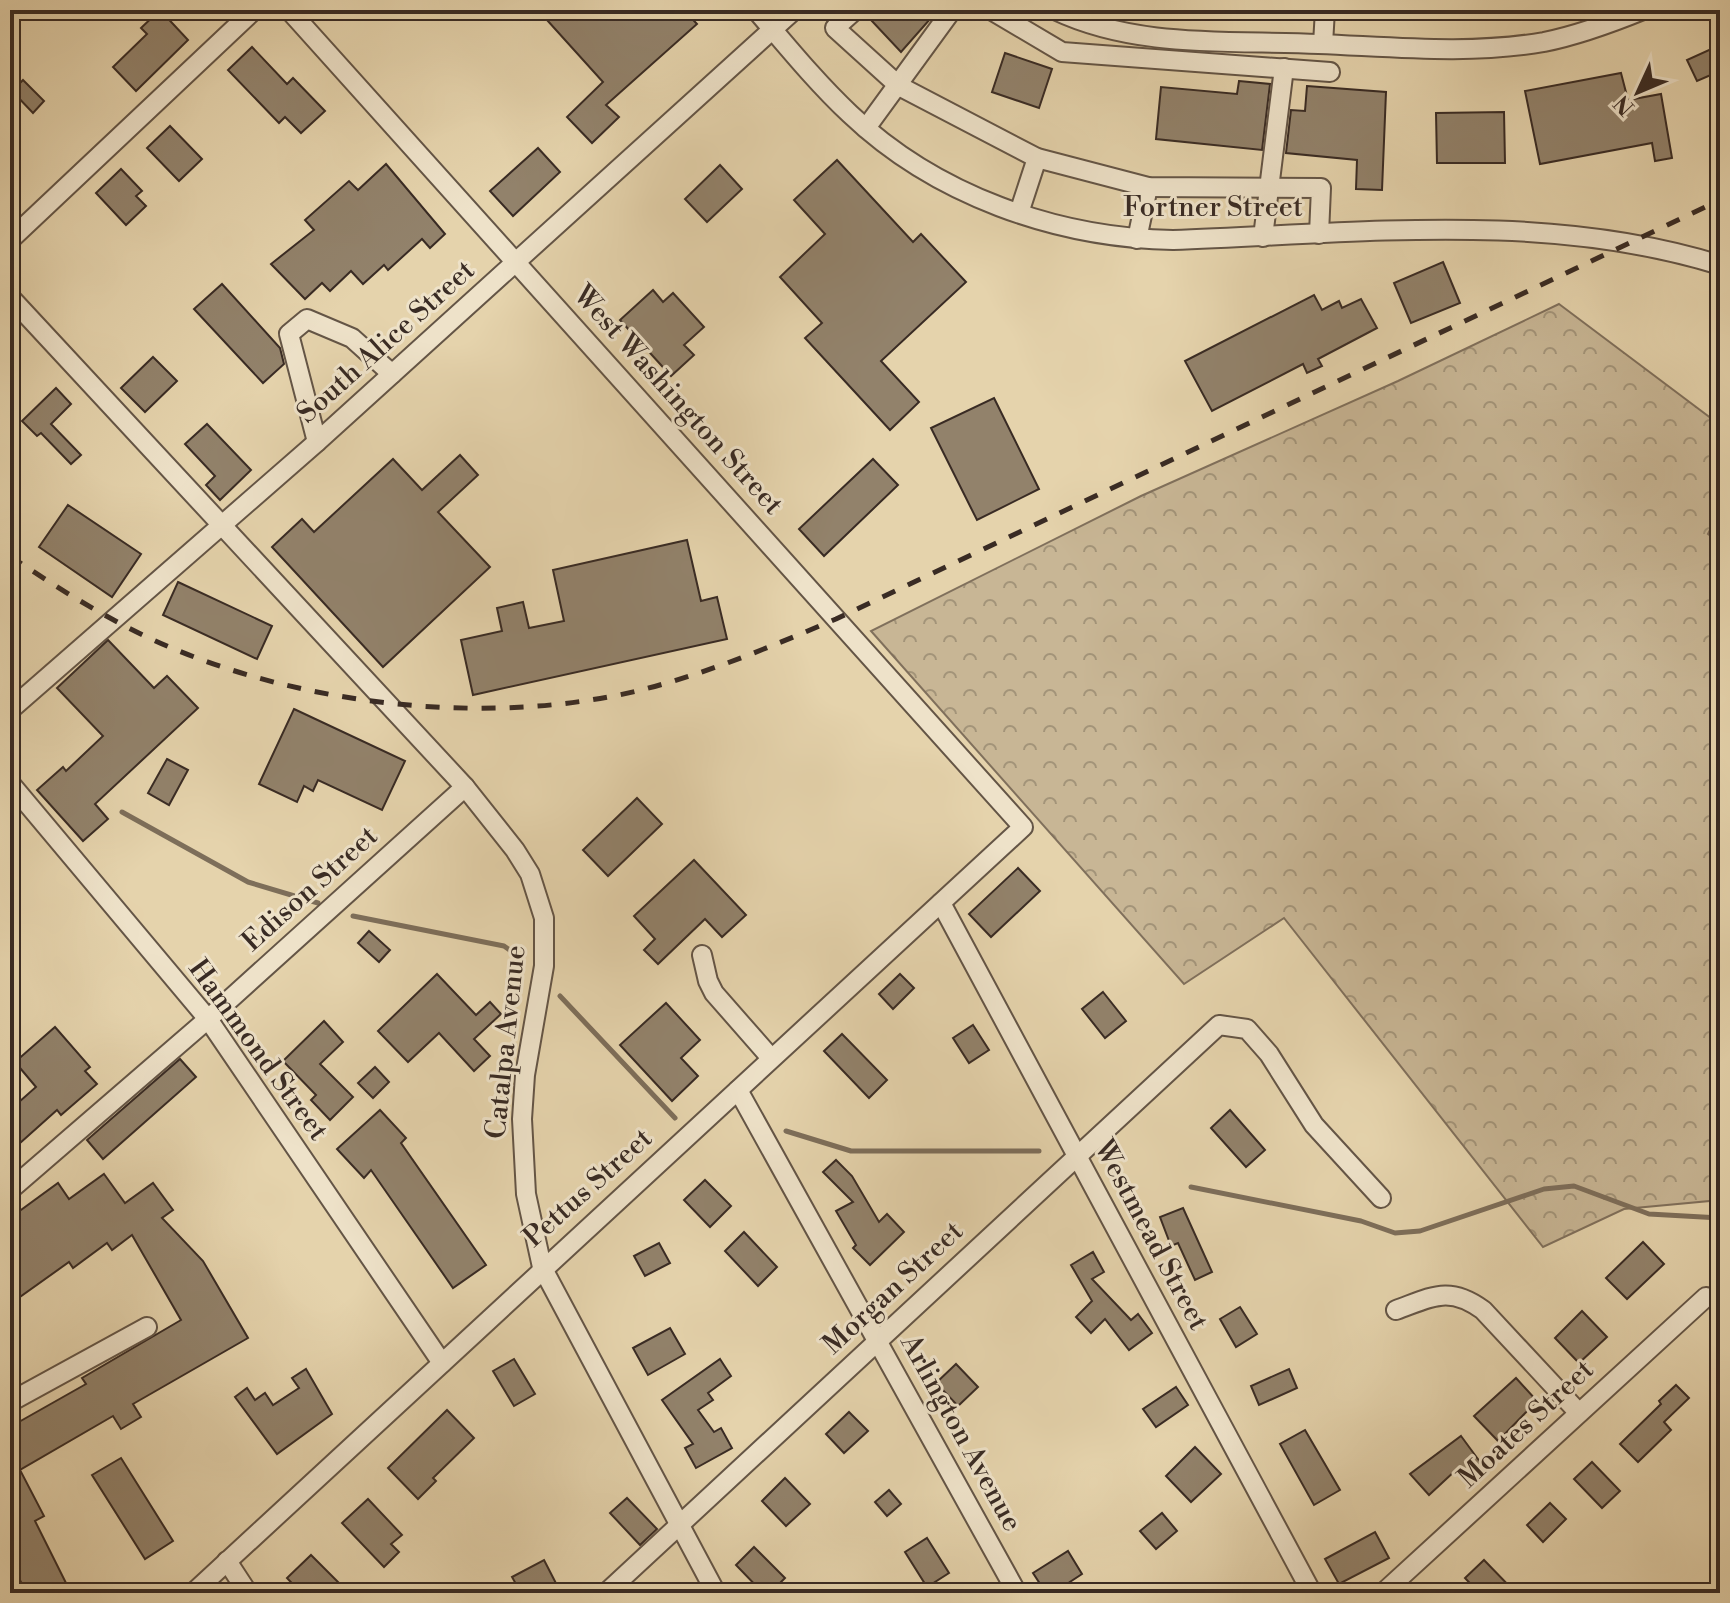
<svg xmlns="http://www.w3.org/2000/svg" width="1730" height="1603" font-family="'Libre Bodoni',serif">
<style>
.forest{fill:url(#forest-crowns);stroke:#80705c;stroke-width:2}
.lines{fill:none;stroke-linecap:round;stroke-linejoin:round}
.stream{stroke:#7d6e5a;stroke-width:5}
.building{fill:#92826b;stroke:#392b24;stroke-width:2}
.minor-casing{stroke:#645546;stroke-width:22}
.minor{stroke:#eee2c9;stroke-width:18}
.rail{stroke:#392b24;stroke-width:5;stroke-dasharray:14 14;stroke-linecap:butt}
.labels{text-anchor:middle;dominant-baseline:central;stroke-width:6;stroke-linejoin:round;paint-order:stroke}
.street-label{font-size:28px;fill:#392b24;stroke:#eee2c9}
</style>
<defs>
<pattern id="forest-crowns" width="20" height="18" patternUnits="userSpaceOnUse" patternTransform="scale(2)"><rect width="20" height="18" fill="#c8b695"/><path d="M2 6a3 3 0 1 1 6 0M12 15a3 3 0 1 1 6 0" fill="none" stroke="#a39479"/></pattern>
</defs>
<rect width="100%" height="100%" fill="#e5d3ac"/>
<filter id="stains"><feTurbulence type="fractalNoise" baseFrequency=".0025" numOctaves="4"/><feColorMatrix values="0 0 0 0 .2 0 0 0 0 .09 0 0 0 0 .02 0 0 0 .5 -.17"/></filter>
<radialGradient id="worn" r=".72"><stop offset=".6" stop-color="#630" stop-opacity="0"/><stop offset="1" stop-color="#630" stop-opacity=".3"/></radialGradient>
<path class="forest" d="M1559 304 1720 425V510L1708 534 1720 543V1200L1624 1209 1543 1247 1284 918 1184 984 871 631 1141 496 1398 381Z"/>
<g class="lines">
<g class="stream">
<path d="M122 812 248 882 318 903"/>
<path d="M353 916 504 946 521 958"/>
<path d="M560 996 675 1118"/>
<path d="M786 1131 851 1151H1039"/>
<path d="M1191 1187 1361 1221 1395 1233 1420 1231 1544 1189 1574 1186 1649 1214 1720 1218"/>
</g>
</g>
<g class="building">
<path d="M160 10 188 40 136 91 113 67 147 34 141 28Z"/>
<path d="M558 10H684L697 24 606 105 619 117 592 143 567 117 603 82 547 20Z"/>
<path d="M882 10H924L931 18 901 52 871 20Z"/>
<path d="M1720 45V71L1697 81 1687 60Z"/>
<path d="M252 47 287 84 293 78 325 111 301 133 285 117 279 123 228 70Z"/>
<path d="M1005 53 1052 69 1039 108 992 92Z"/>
<path d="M1621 73 1628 100 1661 94 1672 158 1655 161 1652 143 1540 164 1525 91Z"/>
<path d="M23 80 44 101 33 113 12 91Z"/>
<path d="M1239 81 1270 84 1262 150 1156 139 1161 87 1237 94Z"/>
<path d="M1307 86 1386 92 1382 190 1356 189 1357 160 1286 153 1291 110 1305 111Z"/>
<path d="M1504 112 1505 163H1437L1436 113Z"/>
<path d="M170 126 202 159 179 181 147 148Z"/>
<path d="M538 148 560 172 513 216 490 191Z"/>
<path d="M837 160 913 242 921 234 966 282 881 361 919 402 890 430 805 338 822 323 780 277 825 234 794 200Z"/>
<path d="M386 164 445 234 430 248 422 239 388 270 384 265 363 284 351 271 330 291 322 283 305 299 271 264 314 230 305 220 349 181 358 190Z"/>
<path d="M720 165 742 189 707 222 685 199Z"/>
<path d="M121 169 142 191 136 196 146 206 126 225 96 193Z"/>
<path d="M1443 262 1460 303 1411 323 1394 283Z"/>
<path d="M222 284 280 348 284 364 263 383 194 309Z"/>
<path d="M653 290 663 302 673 293 704 327 684 345 694 355 671 376 620 320Z"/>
<path d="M1314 295 1322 310 1339 301 1342 308 1361 299 1377 328 1318 359 1322 366 1307 373 1303 364 1212 411 1185 361Z"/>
<path d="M153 357 177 381 145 412 121 388Z"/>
<path d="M56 388 71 404 51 424 81 455 71 464 41 433 37 436 22 421Z"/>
<path d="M994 398 1039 489 977 520 931 428Z"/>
<path d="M207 424 251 470 220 500 206 485 215 476 185 444Z"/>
<path d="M460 455 478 475 438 512 490 567 383 667 272 547 302 519 314 532 393 459 422 490Z"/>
<path d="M873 459 898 485 824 556 799 529Z"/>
<path d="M68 505 141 554 112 597 39 547Z"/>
<path d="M687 540 701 601 717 597 727 639 473 695 461 640 502 631 497 608 523 602 529 628 564 621 553 570Z"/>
<path d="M178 582 272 626 257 659 163 615Z"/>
<path d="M108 640 154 688 167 676 198 708 95 804 108 819 83 841 37 790 63 767 66 771 103 736 57 688Z"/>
<path d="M294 709 405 761 382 810 318 780 313 791 304 786 297 802 259 784Z"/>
<path d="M167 759 188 770 169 805 148 793Z"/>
<path d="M637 798 662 824 608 876 583 850Z"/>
<path d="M694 860 746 915 722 937 705 919 658 964 644 950 655 939 634 916Z"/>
<path d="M1018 868 1040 891 991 937 969 914Z"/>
<path d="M369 931 390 950 379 962 358 943Z"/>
<path d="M437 974 476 1015 490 1002 501 1014 474 1039 490 1056 474 1071 439 1033 408 1062 378 1031Z"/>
<path d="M900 974 914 988 893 1009 879 994Z"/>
<path d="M1103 992 1126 1021 1105 1038 1082 1009Z"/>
<path d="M666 1003 700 1040 681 1058 698 1076 672 1101 620 1045Z"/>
<path d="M324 1021 343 1042 320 1064 353 1097 330 1120 311 1100 316 1095 283 1061Z"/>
<path d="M973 1025 989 1050 969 1063 953 1038Z"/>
<path d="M55 1027 90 1067 85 1071 97 1084 61 1115 57 1110 10 1152V1110L36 1087 15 1062Z"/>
<path d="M842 1034 887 1080 869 1098 824 1051Z"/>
<path d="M180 1059 196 1077 103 1159 87 1140Z"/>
<path d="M375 1067 389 1082 373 1098 358 1083Z"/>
<path d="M380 1110 406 1138 401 1143 486 1265 453 1288 371 1170 364 1178 337 1149Z"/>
<path d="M1230 1110 1265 1150 1246 1167 1211 1128Z"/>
<path d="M836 1160 852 1176 879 1222 887 1214 904 1232 870 1265 853 1248 856 1245 836 1211 853 1202 823 1172Z"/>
<path d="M104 1174 125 1203 153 1183 173 1210 162 1218 203 1261 248 1338 133 1404 141 1417 121 1429 113 1416 20 1470 44 1516 35 1521 71 1593H27L10 1562V1427L86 1384 82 1378 181 1320 132 1235 112 1250 107 1243 73 1268 69 1262 10 1304V1218L58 1183 69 1199Z"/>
<path d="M705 1180 731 1206 710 1227 684 1200Z"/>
<path d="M1183 1208 1212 1272 1195 1280 1178 1243 1171 1246 1160 1217Z"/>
<path d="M744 1232 777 1267 758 1286 725 1251Z"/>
<path d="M1643 1242 1664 1264 1627 1299 1606 1278Z"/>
<path d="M659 1243 670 1263 645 1276 634 1256Z"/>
<path d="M1093 1252 1104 1272 1092 1279 1131 1320 1138 1314 1152 1333 1129 1350 1105 1319 1091 1333 1076 1317 1092 1301 1071 1265Z"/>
<path d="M1240 1307 1257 1334 1236 1347 1220 1319Z"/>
<path d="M1582 1311 1607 1337 1579 1363 1555 1338Z"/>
<path d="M670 1328 685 1354 648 1375 633 1348Z"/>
<path d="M514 1359 535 1394 514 1406 493 1371Z"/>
<path d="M720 1359 731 1376 708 1393 713 1400 698 1410 714 1432 721 1428 732 1448 696 1468 685 1448 693 1444 662 1400Z"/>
<path d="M956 1364 978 1387 958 1406 936 1383Z"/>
<path d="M306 1369 332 1414 277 1454 235 1397 247 1388 255 1400 265 1393 273 1405 299 1388 292 1378Z"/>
<path d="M1289 1369 1297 1388 1259 1405 1251 1386Z"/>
<path d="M1516 1378 1537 1401 1498 1441 1474 1416Z"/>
<path d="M1676 1385 1689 1398 1664 1422 1671 1430 1638 1462 1620 1444 1661 1404 1659 1401Z"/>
<path d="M1176 1387 1188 1405 1156 1427 1143 1409Z"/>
<path d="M447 1410 474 1438 433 1478 436 1481 418 1499 388 1468Z"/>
<path d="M849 1412 868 1431 844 1453 826 1434Z"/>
<path d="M1305 1430 1340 1490 1314 1505 1280 1444Z"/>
<path d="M1461 1436 1486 1470 1468 1484 1457 1469 1429 1495 1410 1474Z"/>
<path d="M1195 1447 1221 1474 1191 1502 1166 1476Z"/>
<path d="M121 1458 173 1541 145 1559 92 1475Z"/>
<path d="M1592 1462 1620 1491 1602 1508 1574 1479Z"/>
<path d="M785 1478 810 1504 786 1526 762 1501Z"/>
<path d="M889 1490 901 1504 887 1516 875 1502Z"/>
<path d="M627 1498 657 1529 640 1545 610 1513Z"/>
<path d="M368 1499 402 1535 391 1544 399 1552 384 1567 342 1523Z"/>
<path d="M1550 1503 1566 1519 1543 1542 1527 1525Z"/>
<path d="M1162 1513 1177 1531 1156 1549 1140 1531Z"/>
<path d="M1375 1532 1389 1558 1339 1584 1325 1559Z"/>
<path d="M927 1538 949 1573 927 1587 905 1552Z"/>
<path d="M754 1547 785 1578 770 1593H763L736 1565Z"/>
<path d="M1068 1551 1082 1574 1053 1593H1046L1033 1573Z"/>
<path d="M311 1555 338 1582 327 1593H301L287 1578Z"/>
<path d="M544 1560 561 1593H521L512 1577Z"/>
<path d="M1484 1560 1516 1593H1479L1465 1578Z"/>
</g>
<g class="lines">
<g class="minor-casing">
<g id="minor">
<path d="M756 10C786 45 816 82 850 114 935 195 1056 238 1173 240 1353 234 1544 210 1720 265"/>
<path d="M855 10 835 28 899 86 1037 158 1148 187 1321 188 1319 234"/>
<path d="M991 10 1062 52 1330 72"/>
<path d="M1055 10C1137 49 1231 40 1319 44 1394 47 1469 55 1544 42 1579 35 1611 23 1643 10"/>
<path d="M1323 44 1325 10"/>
<path d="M866 128 952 10"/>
<path d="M1019 213 1037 158"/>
<path d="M1263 237 1284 68"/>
<path d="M1137 239 1148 187"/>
<path d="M10 240 254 10"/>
<path d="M10 297 465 787 515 850 530 874 544 918V966L525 1075 522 1119 526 1194 542 1267 716 1593"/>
<path d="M317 442 289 334 307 319 352 338 392 374"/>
<path d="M10 710 317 442 794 10"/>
<path d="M10 783 208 1019 442 1363"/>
<path d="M941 903 1312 1593"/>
<path d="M702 955 708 981 714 993 771 1058"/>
<path d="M738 1090 1017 1593"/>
<path d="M10 1190 208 1019 465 787"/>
<path d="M1396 1310C1432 1297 1449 1285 1483 1310L1579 1413"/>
<path d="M10 1402 147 1327"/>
<path d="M227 1561 248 1593"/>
<path d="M193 1593 1023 827 289 10"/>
<path d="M606 1593 1219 1025 1247 1029 1269 1054 1314 1125 1381 1198"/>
<path d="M1383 1593 1706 1297"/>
</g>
</g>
<use href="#minor" class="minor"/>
<path class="rail" d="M10 556C59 589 113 623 167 646 307 706 488 726 637 691 706 674 770 647 836 619L1720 200"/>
</g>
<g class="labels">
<g class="street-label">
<text x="1213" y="207">Fortner Street</text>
<text transform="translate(386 342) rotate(-42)">South Alice Street</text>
<text transform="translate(678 400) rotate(48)">West Washington Street</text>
<text transform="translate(310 889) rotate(-42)">Edison Street</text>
<text transform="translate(506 1042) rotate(-84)">Catalpa Avenue</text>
<text transform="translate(258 1050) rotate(54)">Hammond Street</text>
<text transform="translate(588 1188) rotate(-42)">Pettus Street</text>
<text transform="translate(1151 1235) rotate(62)">Westmead Street</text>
<text transform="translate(893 1288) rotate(-43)">Morgan Street</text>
<text transform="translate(1526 1424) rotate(-43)">Moates Street</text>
<text transform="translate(961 1433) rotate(61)">Arlington Avenue</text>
</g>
</g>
<rect width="1730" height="1603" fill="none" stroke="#e5d3ac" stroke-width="40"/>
<rect x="12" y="12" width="1706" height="1579" fill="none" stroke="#392b24" stroke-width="4"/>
<rect x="20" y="20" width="1690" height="1563" fill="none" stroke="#392b24" stroke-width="2"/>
<g transform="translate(1638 92) rotate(226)" stroke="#eee2c9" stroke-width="6" paint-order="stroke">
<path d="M0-6L14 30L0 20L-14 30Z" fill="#392b24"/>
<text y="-12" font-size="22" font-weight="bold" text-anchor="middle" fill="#392b24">N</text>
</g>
<rect width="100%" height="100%" filter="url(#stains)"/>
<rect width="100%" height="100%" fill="url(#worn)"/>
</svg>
